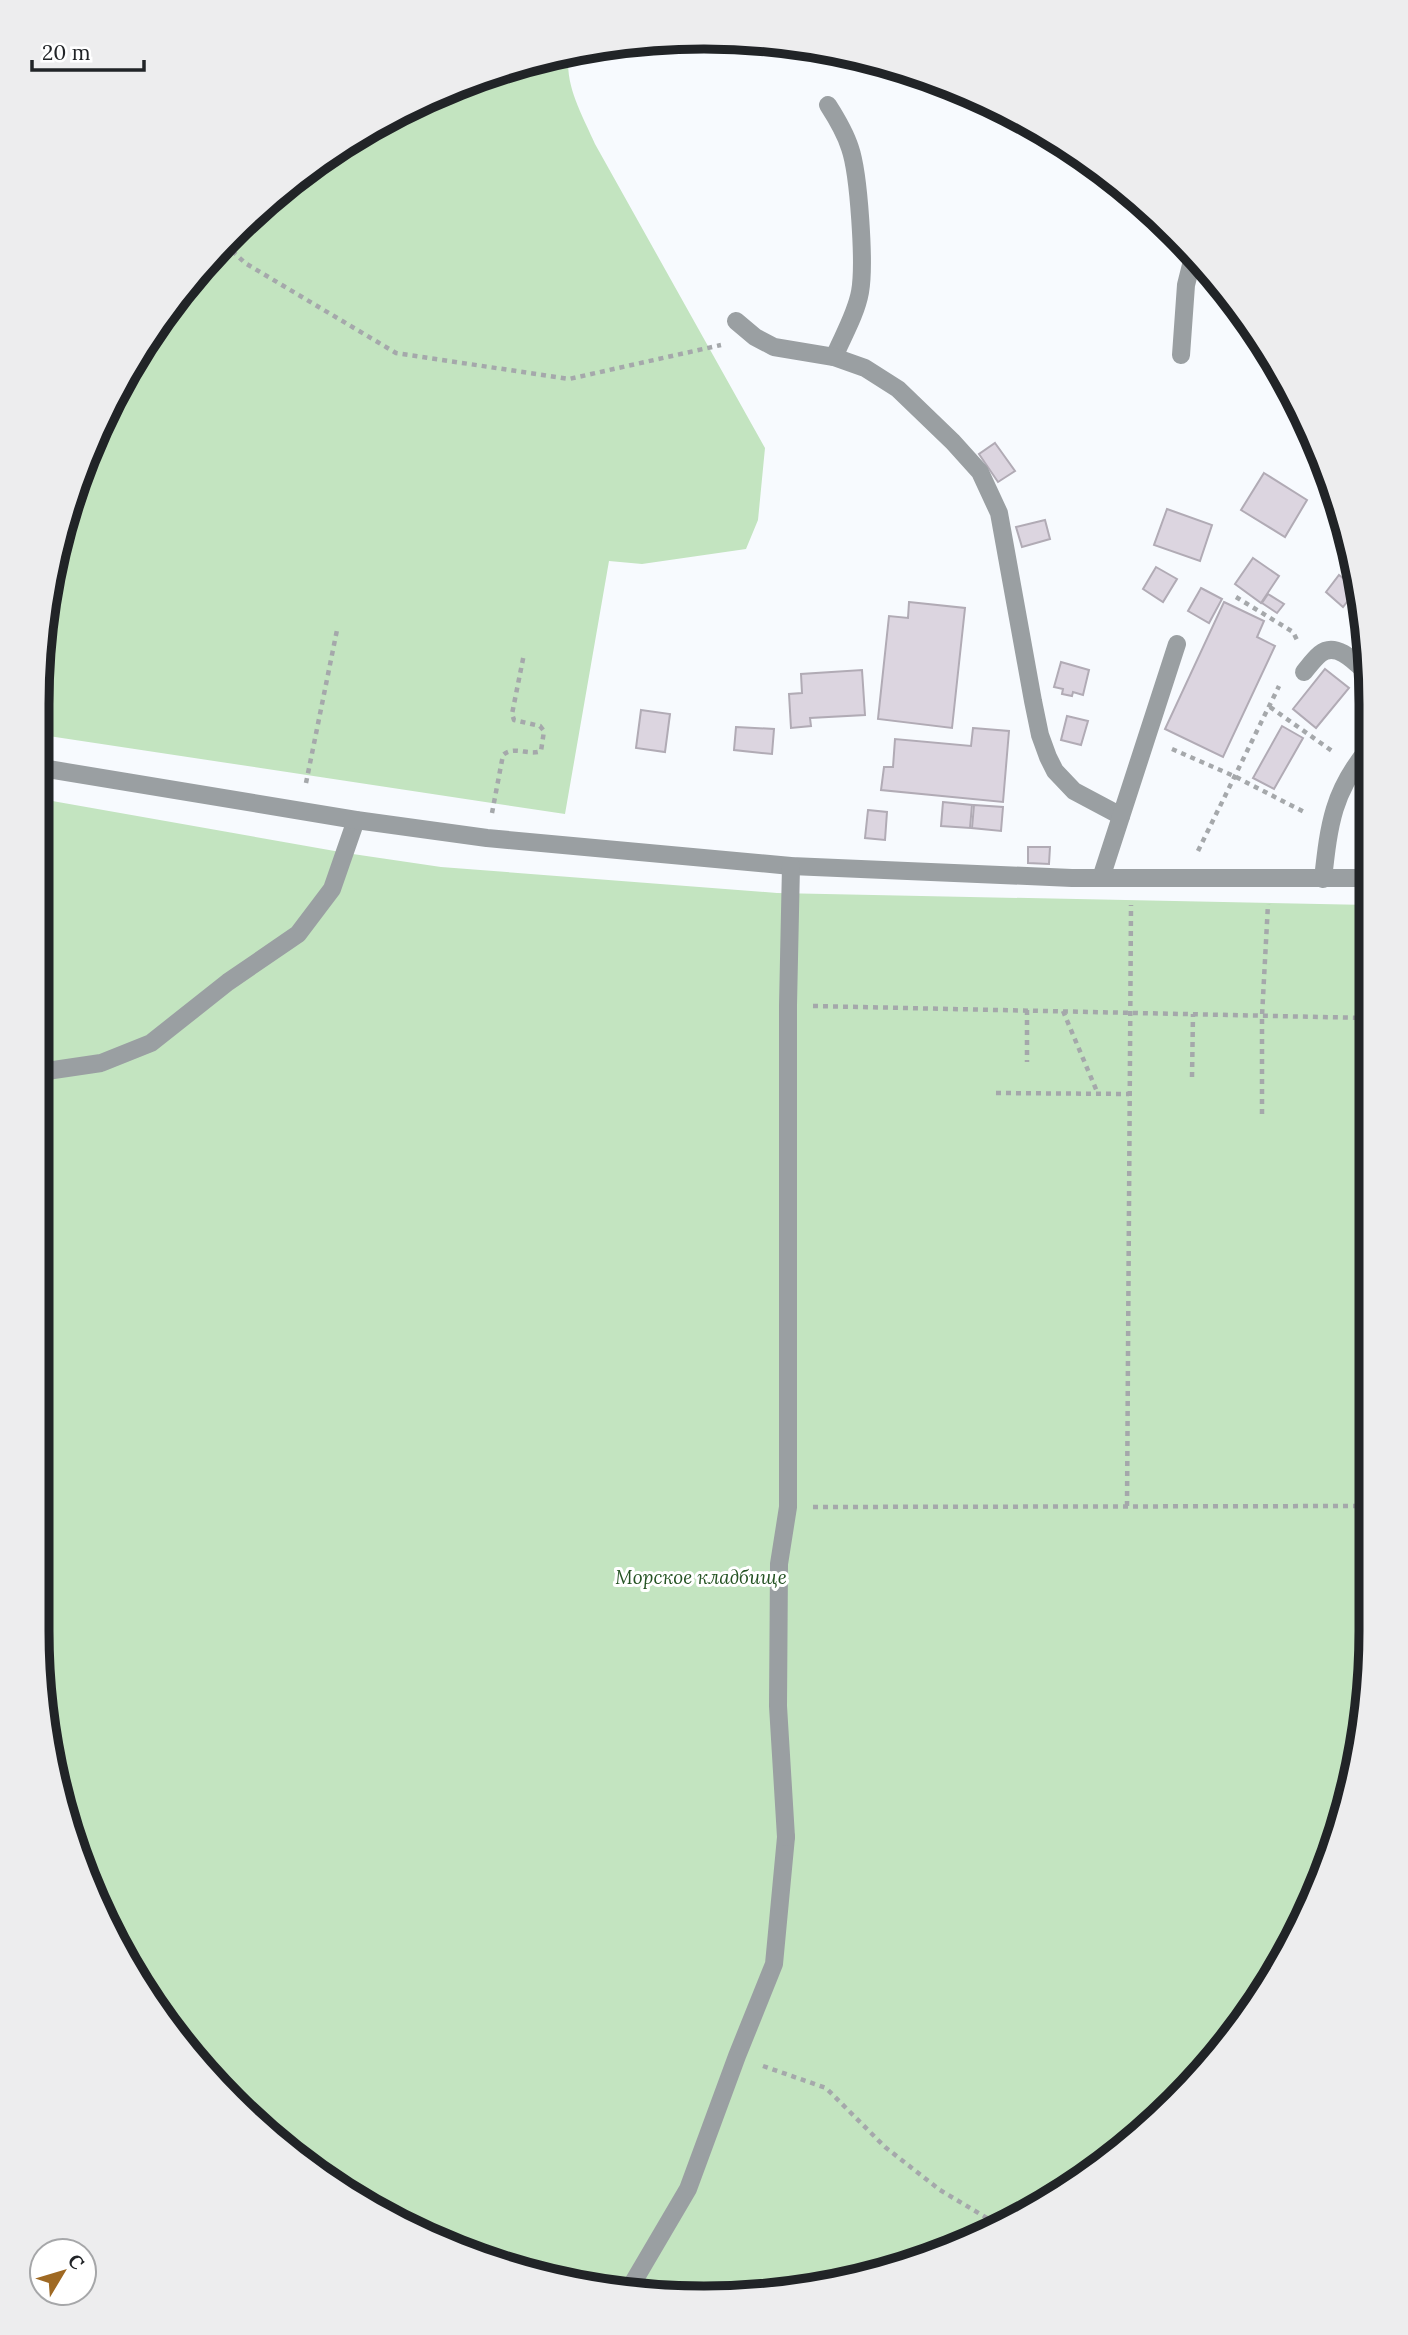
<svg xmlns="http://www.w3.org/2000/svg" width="1408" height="2335" font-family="Lora,serif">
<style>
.green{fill:#c3e4c0}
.building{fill:#dcd5e0;stroke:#b1abb5;stroke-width:2}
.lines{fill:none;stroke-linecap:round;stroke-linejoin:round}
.path{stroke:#a5a8ab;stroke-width:4.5;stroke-dasharray:5 5;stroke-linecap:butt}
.service{stroke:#9a9fa2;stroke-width:18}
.minor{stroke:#9a9fa2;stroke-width:18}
.labels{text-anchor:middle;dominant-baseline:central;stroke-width:6;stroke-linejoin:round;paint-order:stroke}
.park-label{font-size:19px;font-style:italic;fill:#255323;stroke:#fff}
.rim{fill:none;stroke:#212427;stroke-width:9}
</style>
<rect width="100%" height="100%" fill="#f7fafe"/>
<g class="green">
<path d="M569 54C564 85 583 116 595 144L765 448 758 520 746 549 642 564 609 561 565 814 42 735V617L87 449 174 298 264 203 370 126 489 72Z"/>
<path d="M41 799 346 853 441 867 777 893 1369 905 1366 1718 1321 1886 1234 2037 1075 2186 918 2263 704 2298 490 2263 333 2186 174 2037 72 1845 37 1631Z"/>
</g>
<g class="building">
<path d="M995 443 1015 471 998 482 979 454Z"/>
<path d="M1264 473 1307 500 1285 537 1241 510Z"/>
<path d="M1167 509 1212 525 1200 561 1154 545Z"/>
<path d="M1045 520 1050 539 1022 547 1016 527Z"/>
<path d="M1253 558 1279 576 1261 603 1235 584Z"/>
<path d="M1156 567 1177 579 1163 602 1143 589Z"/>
<path d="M1339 575 1357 589 1343 607 1326 592Z"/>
<path d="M1201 588 1222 599 1209 623 1188 611Z"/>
<path d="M1268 594 1284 604 1277 613 1262 603Z"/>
<path d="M909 602 965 608 952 728 878 719 889 616 908 618Z"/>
<path d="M1224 602 1264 621 1257 637 1275 646 1223 757 1165 729Z"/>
<path d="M1061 662 1089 670 1083 695 1073 692 1072 696 1062 694 1063 689 1054 687Z"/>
<path d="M1325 669 1349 688 1316 728 1293 709Z"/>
<path d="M862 670 865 715 810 718 811 726 791 728 789 694 802 693 801 674Z"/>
<path d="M641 710 670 714 665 752 636 748Z"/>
<path d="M1067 716 1088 721 1081 745 1061 740Z"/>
<path d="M1282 726 1303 738 1274 789 1253 778Z"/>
<path d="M736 727 774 729 772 754 734 750Z"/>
<path d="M973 728 1009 731 1003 802 881 790 884 767H893L895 739 971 746Z"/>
<path d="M943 802 972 805 970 828 941 826Z"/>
<path d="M974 805 1003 807 1001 831 972 828Z"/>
<path d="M868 810 887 812 885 840 865 838Z"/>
<path d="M1028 847H1050L1049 864 1028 863Z"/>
</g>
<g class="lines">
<g class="path">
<path d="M405 110 406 113"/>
<path d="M225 244 245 263 396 353 569 379 721 345"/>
<path d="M1236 597 1293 632 1297 640"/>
<path d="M1270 707 1332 751"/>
<path d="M1172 749 1234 776 1306 813"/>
<path d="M306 783 337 630"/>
<path d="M492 813 503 755C514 745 528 756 541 751L544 731 540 726 514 720 512 714 524 654"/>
<path d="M1198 851 1279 686"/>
<path d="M813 1006 1368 1018"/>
<path d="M1027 1010V1062"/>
<path d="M1063 1011 1098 1094"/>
<path d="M1192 1077 1193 1014"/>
<path d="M996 1093 1129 1094"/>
<path d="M1262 1114V1016L1268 904"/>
<path d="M1127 1506 1131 905"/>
<path d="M813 1507 1366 1506"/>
<path d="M763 2066 826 2088 885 2147 940 2190 997 2224"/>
</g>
<g class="service">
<path d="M828 105C837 119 845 132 850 148 859 174 865 265 860 292 856 314 843 336 834 357"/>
<path d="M736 321 755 337 774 347 834 357 865 368 898 389 953 442 980 472 999 513 1033 701 1040 735 1048 757 1055 771 1074 791 1121 816"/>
<path d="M1181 355 1186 285 1194 253"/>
<path d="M1304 672C1309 666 1314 659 1320 654 1337 640 1358 665 1370 676"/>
<path d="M1101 878 1177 644"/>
<path d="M1323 879C1329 824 1333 791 1369 748"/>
<path d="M40 1072 101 1063 151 1043 228 982 298 934 332 889 356 820"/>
<path d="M631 2286 688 2189 737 2056 774 1964 786 1837"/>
</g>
<g class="minor">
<path d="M42 768 356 820 487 838 791 866 1072 878H1369"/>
<path d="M786 1837 778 1706 779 1564 788 1507V1005L791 866"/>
</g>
</g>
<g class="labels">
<g class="park-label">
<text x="701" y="1577">Морское кладбище</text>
</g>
</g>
<path d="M0 0H1408V2335H0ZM704 49H704A655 655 0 0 1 1359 704V1631A655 655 0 0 1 704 2286H704A655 655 0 0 1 49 1631V704A655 655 0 0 1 704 49Z" fill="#ededee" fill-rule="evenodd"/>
<path class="rim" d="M704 49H704A655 655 0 0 1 1359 704V1631A655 655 0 0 1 704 2286H704A655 655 0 0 1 49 1631V704A655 655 0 0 1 704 49Z"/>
<g transform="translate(63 2272) rotate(52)"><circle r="33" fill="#ffffff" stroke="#a6a7a9" stroke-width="2"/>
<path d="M0-5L12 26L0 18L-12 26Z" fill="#9f6923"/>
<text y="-10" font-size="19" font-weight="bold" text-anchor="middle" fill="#212427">С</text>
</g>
<path d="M32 60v10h112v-10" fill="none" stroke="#212427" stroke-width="3.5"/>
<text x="42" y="60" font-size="21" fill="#212427" stroke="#ffffff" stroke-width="5" paint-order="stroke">20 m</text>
</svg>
